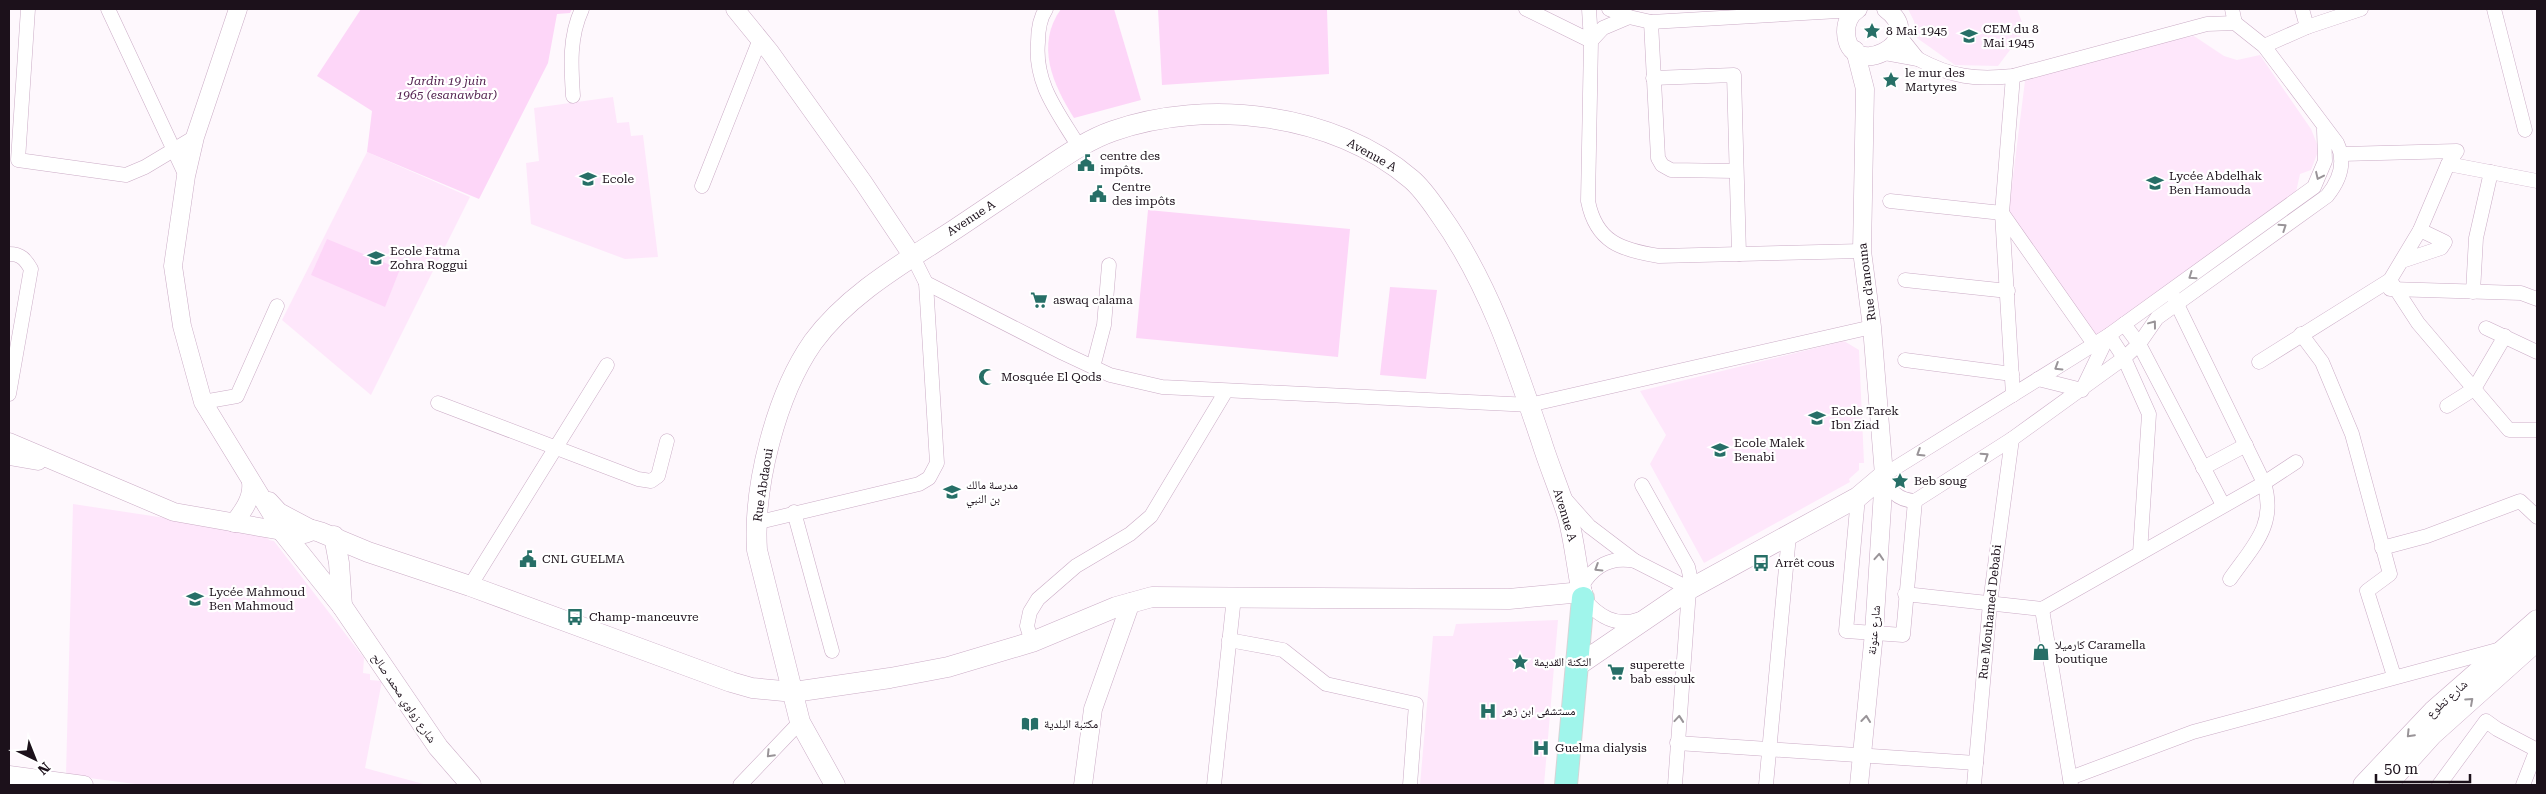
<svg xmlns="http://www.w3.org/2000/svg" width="2546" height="794" font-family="'Roboto Serif','Noto Naskh Arabic',serif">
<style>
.built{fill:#fee7fb}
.green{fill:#fdd6f8}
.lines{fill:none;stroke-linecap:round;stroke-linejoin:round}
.minor-casing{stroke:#cbacc6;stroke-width:15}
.tertiary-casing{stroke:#cbacc6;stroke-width:19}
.secondary-casing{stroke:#cbacc6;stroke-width:21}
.primary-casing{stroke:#d6d4d6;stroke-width:24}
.minor{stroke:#fff;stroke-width:14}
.tertiary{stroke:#fff;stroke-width:18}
.secondary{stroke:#fff;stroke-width:20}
.primary{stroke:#a0f5eb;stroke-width:22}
.oneway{stroke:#999498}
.labels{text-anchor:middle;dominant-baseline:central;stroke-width:4.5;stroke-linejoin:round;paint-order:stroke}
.poi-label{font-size:12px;fill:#1c111b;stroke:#fff;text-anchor:start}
.park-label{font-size:12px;font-style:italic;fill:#542350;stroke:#fff}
.street-label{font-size:12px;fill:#1c111b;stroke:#fff}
</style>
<rect width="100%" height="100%" fill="#fef8fd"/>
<g class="built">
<path d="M1908 9H2017L2025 30 1998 66 1955 65 1917 38 1914 21Z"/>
<path d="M2194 36 2224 56 2237 60 2260 55 2311 129 2319 149 2311 170 2300 174 2296 192 2097 338 2008 216 2025 81 2138 46Z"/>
<path d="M613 97 617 123 629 122 631 136 643 135 658 257 625 259 531 224 526 163 539 161 534 108Z"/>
<path d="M367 152 470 197 371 395 282 320Z"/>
<path d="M1844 341 1859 350 1864 463H1859V470L1849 479 1850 482 1704 563 1650 464 1666 435 1640 391Z"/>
<path d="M73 504 265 533 269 540 274 541 364 658 363 673 370 674V680L382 681 365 768 427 785H143L66 775Z"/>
<path d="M1558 620 1544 785H1420L1433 636H1453L1456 624Z"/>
</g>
<g class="green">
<path d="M361 9H572L570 13 557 14 548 63 479 199 367 152 372 111 317 76Z"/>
<path d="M1061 9H1114L1141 100 1074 118C1053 85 1035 45 1061 9Z"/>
<path d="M1158 9H1327L1329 74 1162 85Z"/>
<path d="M1148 210 1350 229 1338 357 1136 338Z"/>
<path d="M327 239 400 269 385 307 311 275Z"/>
<path d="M1390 287 1437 290 1426 379 1380 375Z"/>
</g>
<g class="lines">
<g class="minor-casing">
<g id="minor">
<path d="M28 9 18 160 126 175 145 167 195 137"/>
<path d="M108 9 186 176"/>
<path d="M1046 9C1040 18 1038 31 1038 42 1034 84 1058 112 1079 147"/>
<path d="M1526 9 1591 41 1589 9"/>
<path d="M1609 9 1629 17 1651 22 1856 10"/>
<path d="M2232 9 2235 23"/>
<path d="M2302 9 2307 27"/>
<path d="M2494 9 2525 130"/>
<path d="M1629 17 1603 28 1591 41 1588 201C1596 242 1621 250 1659 256L1862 251"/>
<path d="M1651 22 1658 158 1662 165 1671 170 1735 171"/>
<path d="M2264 46 2307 27 2361 9"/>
<path d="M1885 53 1918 59 1898 34"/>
<path d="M1918 59C1951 77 1976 80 2013 76L2207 24 2235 23 2264 46 2337 143C2346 162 2340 180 2327 196L2157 318 2139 344 2124 358 2012 439 1915 501C1897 500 1890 491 1884 475L2109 335 2314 187 2325 161 2324 129"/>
<path d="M2013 76 2002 213 2013 395"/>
<path d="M1653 78 1734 75 1739 254"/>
<path d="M573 96C571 66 569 37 582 9"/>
<path d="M2342 154 2457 151 2448 164 2420 230"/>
<path d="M2448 164 2537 181"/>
<path d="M702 186 760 39"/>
<path d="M1890 201 2002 213 2094 344"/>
<path d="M9 254C21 254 25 259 31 269L9 394"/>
<path d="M913 257 926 283 1063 353 1110 375 1162 387 1529 405 1872 327"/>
<path d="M1905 280 2008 291"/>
<path d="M2390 280 2418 323 2509 430H2537"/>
<path d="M2390 289 2521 293 2537 299"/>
<path d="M2473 292 2476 238 2491 172"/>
<path d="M2173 296 2264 483C2277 525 2253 546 2230 579"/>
<path d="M2124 324 2139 344 2223 505"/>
<path d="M2486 328 2537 352"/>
<path d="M2301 334 2322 362 2352 434 2390 574 2367 591 2394 676"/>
<path d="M2109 335 2124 358 2149 414 2140 553"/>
<path d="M1905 360 2012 374"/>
<path d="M2259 362 2390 280 2420 230 2445 242 2441 248 2402 261"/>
<path d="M1093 367 1104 325 1109 265"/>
<path d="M2038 379 2082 390 2108 336"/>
<path d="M203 402 237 396 277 306"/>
<path d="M438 403 638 479 651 481 658 476 667 441"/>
<path d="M2447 406 2474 389 2505 336"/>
<path d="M2203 468 2246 445"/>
<path d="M1642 485 1688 567 1690 576 1675 785"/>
<path d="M1858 497 1846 631 1903 635 1915 501"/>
<path d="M1565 499 1589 526 1635 561"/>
<path d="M794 512 832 651"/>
<path d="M755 523 919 484 929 478 937 463 926 283"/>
<path d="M2382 548 2427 536 2520 501 2537 517"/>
<path d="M470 586 607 365"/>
<path d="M1581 587C1593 566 1612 556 1635 561L1690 589"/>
<path d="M1905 594 2042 609 2264 483 2296 462"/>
<path d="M1583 598C1598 616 1616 628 1640 619"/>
<path d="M2042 609 2071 785"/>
<path d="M1229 640 1283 650 1326 684 1416 704 1410 785"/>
<path d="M1032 642 1027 626 1030 612 1038 599 1076 566 1130 534 1151 516 1226 391"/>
<path d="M1677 743 1976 763"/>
<path d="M2070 778 2193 732 2501 649"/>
<path d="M740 785 800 722"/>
<path d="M1214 785 1234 597"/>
<path d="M1766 785 1789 535"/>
<path d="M1974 785 1990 603 2012 439"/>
<path d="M2439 785 2486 721 2497 729 2537 750"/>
<path d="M2523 785 2537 749"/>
</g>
</g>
<g class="tertiary-casing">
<g id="tertiary">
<path d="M238 9 195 137 186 176 173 266 182 326 203 402 282 531"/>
<path d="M735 9 770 52 863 182 913 257"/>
<path d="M1858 9C1850 14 1846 22 1846 32 1848 83 1931 42 1886 9"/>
<path d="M1855 50 1865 89 1862 251 1872 327 1884 475 1874 633 1859 785"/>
<path d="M9 442 174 512 282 531"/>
<path d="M9 456 38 461"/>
<path d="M269 501 279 512 313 530"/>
<path d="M234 523C243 511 253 498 251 482"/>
<path d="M9 775 84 785"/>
<path d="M1083 785 1093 709 1131 602"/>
</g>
</g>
<g class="secondary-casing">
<g id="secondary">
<path d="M282 531 305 533 313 530 320 532 368 552 470 586 731 682 752 688 794 692 890 678 948 667 1032 642 1116 607 1152 597 1509 599 1582 592"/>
<path d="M282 531 342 606 438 747 471 785"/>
<path d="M334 536 339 563 342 606"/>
<path d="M1577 666 1690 589 1858 497 1884 475"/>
<path d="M835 785 800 722 757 550C753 486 776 395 813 342 849 293 907 261 957 228 985 209 1014 190 1042 171 1065 156 1087 140 1113 131 1208 98 1334 113 1411 179 1423 189 1432 203 1441 216 1488 282 1515 363 1541 440 1549 466 1560 491 1568 517 1575 544 1577 571 1583 598"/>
<path d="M2363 785 2433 711 2537 620"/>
<path d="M2387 785 2432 735 2537 641"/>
</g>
</g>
<g class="primary-casing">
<path id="primary" d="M1566 785 1583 598"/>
</g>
<use href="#minor" class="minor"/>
<use href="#tertiary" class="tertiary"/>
<use href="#secondary" class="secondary"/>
<use href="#primary" class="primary"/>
</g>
<defs><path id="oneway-chevron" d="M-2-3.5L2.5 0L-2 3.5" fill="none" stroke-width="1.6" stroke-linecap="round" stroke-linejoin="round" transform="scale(1.25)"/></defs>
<g class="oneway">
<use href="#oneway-chevron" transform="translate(2319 176) rotate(115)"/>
<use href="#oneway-chevron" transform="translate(2283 227) rotate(-34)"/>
<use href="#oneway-chevron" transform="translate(2192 276) rotate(145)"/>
<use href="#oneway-chevron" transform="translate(2153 324) rotate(-53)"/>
<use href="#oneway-chevron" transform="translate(2058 367) rotate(148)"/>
<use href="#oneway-chevron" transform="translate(1920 453) rotate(148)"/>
<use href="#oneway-chevron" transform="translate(1985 456) rotate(-33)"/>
<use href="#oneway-chevron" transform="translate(1879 557) rotate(-86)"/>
<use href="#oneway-chevron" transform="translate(1598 568) rotate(148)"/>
<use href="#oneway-chevron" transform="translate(2470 701) rotate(-42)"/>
<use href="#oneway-chevron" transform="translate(1679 719) rotate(-85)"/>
<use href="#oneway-chevron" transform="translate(1866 719) rotate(-84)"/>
<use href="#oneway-chevron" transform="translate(2410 734) rotate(134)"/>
<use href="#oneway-chevron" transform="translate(770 754) rotate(134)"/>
</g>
<defs>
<g id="sight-bare" transform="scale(1.35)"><path d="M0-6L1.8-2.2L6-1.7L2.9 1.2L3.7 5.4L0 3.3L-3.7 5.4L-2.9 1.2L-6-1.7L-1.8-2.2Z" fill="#276f67" stroke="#fff" stroke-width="2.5" paint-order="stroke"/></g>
<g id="school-bare" transform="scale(1.35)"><path d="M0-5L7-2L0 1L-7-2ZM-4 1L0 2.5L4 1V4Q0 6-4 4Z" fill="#276f67" stroke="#fff" stroke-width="2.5" paint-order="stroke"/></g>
<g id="civic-bare" transform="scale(1.35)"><path d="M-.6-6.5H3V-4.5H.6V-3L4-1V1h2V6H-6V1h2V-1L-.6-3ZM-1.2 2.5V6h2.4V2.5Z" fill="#276f67" stroke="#fff" stroke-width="2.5" paint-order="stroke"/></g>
<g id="supermarket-bare" transform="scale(1.35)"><path d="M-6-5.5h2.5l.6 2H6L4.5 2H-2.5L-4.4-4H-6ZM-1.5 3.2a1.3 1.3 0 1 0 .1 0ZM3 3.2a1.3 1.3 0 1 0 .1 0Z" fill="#276f67" stroke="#fff" stroke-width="2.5" paint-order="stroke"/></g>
<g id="mosque-bare" transform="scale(1.35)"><path d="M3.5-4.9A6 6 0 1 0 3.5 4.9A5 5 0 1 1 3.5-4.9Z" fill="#276f67" stroke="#fff" stroke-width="2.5" paint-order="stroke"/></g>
<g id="bus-bare" transform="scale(1.35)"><path d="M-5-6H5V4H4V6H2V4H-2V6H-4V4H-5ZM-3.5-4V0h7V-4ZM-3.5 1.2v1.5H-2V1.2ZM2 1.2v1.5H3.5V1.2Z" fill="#276f67" stroke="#fff" stroke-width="2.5" paint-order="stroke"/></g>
<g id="shop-bare" transform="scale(1.35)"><path d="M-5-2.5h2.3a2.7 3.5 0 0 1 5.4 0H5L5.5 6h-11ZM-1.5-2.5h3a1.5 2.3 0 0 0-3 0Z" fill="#276f67" stroke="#fff" stroke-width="2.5" paint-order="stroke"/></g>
<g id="hospital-bare" transform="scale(1.35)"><path d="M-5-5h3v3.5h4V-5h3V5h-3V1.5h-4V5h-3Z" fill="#276f67" stroke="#fff" stroke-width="2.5" paint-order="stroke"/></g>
<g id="library-bare" transform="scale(1.35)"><path d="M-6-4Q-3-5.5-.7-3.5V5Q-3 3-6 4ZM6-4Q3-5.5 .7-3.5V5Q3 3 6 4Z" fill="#276f67" stroke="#fff" stroke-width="2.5" paint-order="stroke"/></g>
</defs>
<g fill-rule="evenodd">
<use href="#sight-bare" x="1872" y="31"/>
<use href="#school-bare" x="1969" y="36"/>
<use href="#sight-bare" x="1891" y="80"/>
<use href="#civic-bare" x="1086" y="163"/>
<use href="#school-bare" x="588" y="179"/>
<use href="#school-bare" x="2155" y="183"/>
<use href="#civic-bare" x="1098" y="194"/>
<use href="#school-bare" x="376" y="258"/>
<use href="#supermarket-bare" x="1039" y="300"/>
<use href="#mosque-bare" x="987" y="377"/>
<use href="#school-bare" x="1817" y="418"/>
<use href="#school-bare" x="1720" y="450"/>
<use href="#sight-bare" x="1900" y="481"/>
<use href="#school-bare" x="952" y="492"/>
<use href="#civic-bare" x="528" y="559"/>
<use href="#bus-bare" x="1761" y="563"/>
<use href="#school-bare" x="195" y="599"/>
<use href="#bus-bare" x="575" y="617"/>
<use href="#shop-bare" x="2041" y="652"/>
<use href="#sight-bare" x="1520" y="662"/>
<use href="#supermarket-bare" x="1616" y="672"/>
<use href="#hospital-bare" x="1488" y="711"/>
<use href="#library-bare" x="1030" y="724"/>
<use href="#hospital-bare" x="1541" y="748"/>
</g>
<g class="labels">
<g class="poi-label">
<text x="1983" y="29">CEM du 8<tspan x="1983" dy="14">Mai 1945</tspan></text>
<text x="1886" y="31">8 Mai 1945</text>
<text x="1905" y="73">le mur des<tspan x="1905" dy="14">Martyres</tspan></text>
<text x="1100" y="156">centre des<tspan x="1100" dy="14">impôts.</tspan></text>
<text x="2169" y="176">Lycée Abdelhak<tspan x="2169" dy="14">Ben Hamouda</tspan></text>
<text x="602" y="179">Ecole</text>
<text x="1112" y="187">Centre<tspan x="1112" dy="14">des impôts</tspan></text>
<text x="390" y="251">Ecole Fatma<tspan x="390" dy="14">Zohra Roggui</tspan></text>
<text x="1053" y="300">aswaq calama</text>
<text x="1001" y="377">Mosquée El Qods</text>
<text x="1831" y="411">Ecole Tarek<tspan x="1831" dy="14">Ibn Ziad</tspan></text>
<text x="1734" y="443">Ecole Malek<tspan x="1734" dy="14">Benabi</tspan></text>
<text x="1914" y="481">Beb soug</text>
<text x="966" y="485">مدرسة مالك<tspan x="966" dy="14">بن النبي</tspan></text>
<text x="542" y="559">CNL GUELMA</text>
<text x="1775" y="563">Arrêt cous</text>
<text x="209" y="592">Lycée Mahmoud<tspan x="209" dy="14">Ben Mahmoud</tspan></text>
<text x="589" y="617">Champ-manœuvre</text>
<text x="2055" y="645">كارميلا Caramella<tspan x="2055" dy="14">boutique</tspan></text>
<text x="1534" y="662">الثكنة القديمة</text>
<text x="1630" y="665">superette<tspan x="1630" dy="14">bab essouk</tspan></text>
<text x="1502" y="711">مستشفى ابن زهر</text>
<text x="1044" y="724">مكتبة البلدية</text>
<text x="1555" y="748">Guelma dialysis</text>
</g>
<g class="park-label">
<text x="447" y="81">Jardin 19 juin<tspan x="447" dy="14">1965 (esanawbar)</tspan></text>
</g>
<g class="street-label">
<text transform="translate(1372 155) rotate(29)">Avenue A</text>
<text transform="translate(971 218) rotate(-33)">Avenue A</text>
<text transform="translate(1867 282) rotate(-97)">Rue d'anouna</text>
<text transform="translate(763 485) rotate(-81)">Rue Abdaoui</text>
<text transform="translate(1565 515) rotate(73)">Avenue A</text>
<text transform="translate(1990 612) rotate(-84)">Rue Mouhamed Debabi</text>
<text transform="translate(1874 630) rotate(-85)">شارع عنونة</text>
<text transform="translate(404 698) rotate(56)">شارع زواوي محمد صالح</text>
<text transform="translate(2447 699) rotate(-42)">شارع تطوع</text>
</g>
</g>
<rect width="2546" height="794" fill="none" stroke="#1c111b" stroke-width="20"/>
<g transform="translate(35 759) rotate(137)" stroke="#ffffff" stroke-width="4" paint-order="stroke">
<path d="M0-4L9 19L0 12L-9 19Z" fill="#1c111b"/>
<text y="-8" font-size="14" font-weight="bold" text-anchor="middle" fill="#1c111b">N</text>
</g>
<path d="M2376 774v8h94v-8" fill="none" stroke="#1c111b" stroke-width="2.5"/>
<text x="2384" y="774" font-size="15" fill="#1c111b" stroke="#ffffff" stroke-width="4" paint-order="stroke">50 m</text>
</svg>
